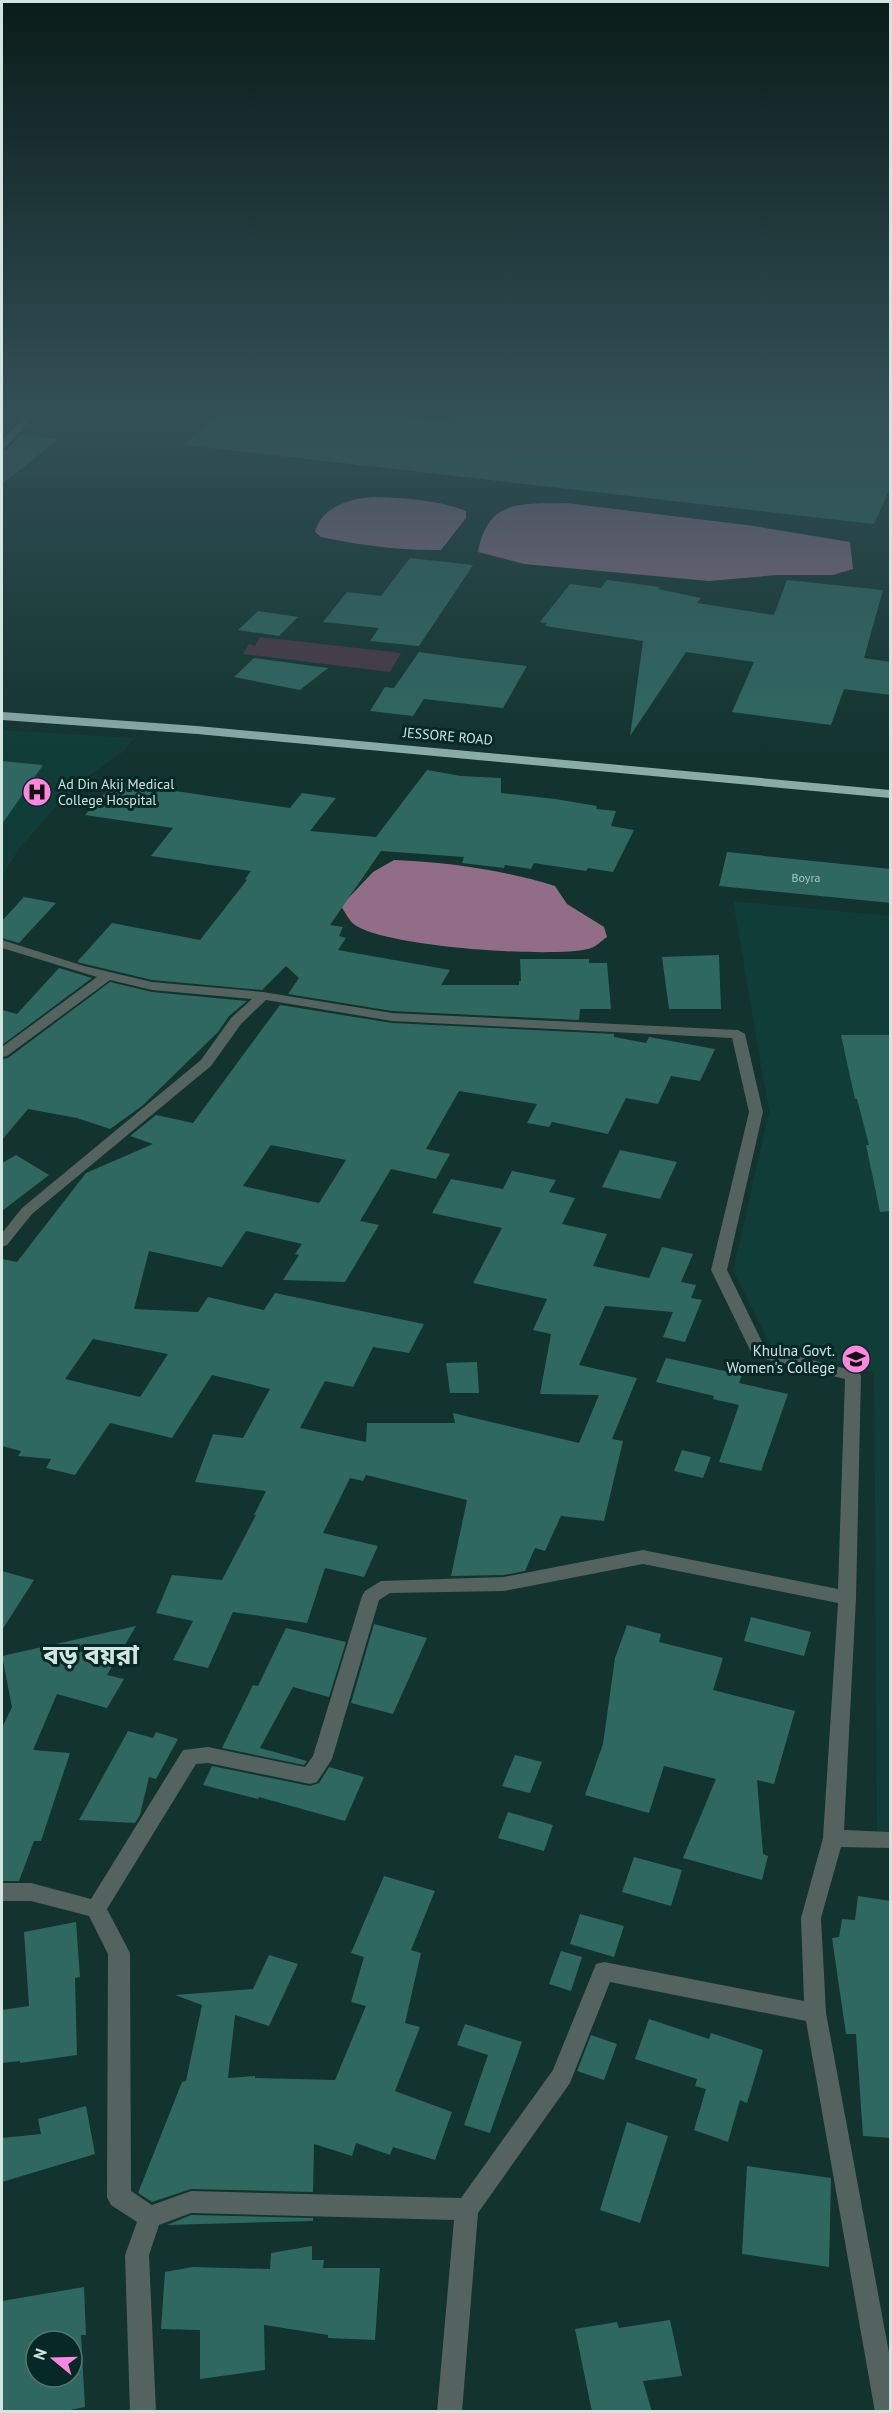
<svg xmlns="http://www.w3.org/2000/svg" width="892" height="2413" font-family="'PT Sans','Noto Sans Bengali',sans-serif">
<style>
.built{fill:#103d38}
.green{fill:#4b3645}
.water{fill:#926d87}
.building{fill:#2f6861;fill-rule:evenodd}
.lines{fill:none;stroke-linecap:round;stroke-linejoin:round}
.street{fill:#546260;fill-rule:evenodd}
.secondary{fill:#6a807d;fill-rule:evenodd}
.highway{fill:#8aaca7;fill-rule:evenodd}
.labels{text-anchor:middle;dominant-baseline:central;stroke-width:6;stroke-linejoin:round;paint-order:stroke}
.number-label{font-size:12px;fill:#a9c5c0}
.far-street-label{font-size:14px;fill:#d2e4e0;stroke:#072925}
.far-poi-label{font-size:14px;fill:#d2e4e0;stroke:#072925;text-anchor:start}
.poi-label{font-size:15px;fill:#d2e4e0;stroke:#072925;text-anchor:end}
.near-district-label{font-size:26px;font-weight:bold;fill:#d2e4e0;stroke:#072925}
</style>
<rect width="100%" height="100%" fill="#12332e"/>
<g class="built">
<path d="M2 730 134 738 124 751 87 777 56 807 21 846 2 876Z"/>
<path d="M733 901 890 916V1840H877L874 1373 770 1345 733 1271 769 1112Z"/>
</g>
<path class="green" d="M260 637 401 653 390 672 243 654 249 644 255 646Z"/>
<g class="water">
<path d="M374 497C404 498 438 500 466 511V518L441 550C400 551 361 545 321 537L315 532C321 507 351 498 374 497Z"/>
<path d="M565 503 747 525 850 542 853 569 833 575H777L709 581 524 564 478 552C488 499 520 504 565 503Z"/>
<path d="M394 860C448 862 503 870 555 886L567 904 604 927 607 937C601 941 595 948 588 949 549 958 386 947 355 925 349 921 345 912 341 906L373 872Z"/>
</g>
<g class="building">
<path d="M217 415H383L457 423V415H891V486L874 524 184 445Z"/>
<path d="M20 435 59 439 2 484V450H7Z"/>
<path d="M410 558 473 565 419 646 370 641 379 628 323 622 347 592 381 596Z"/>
<path d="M607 580 660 587 658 589 701 598 697 603 774 615 787 580 883 590 864 658 891 662V695L844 689 831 725 732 712 754 662 686 652 630 736 643 641 545 626 547 623 540 622 570 584 601 588Z"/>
<path d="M258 611 298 617 279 636 238 630Z"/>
<path d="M419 652 462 658 527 666 503 708 424 699 413 716 370 711 385 687 394 688Z"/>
<path d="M254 658 328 668 300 690 234 677Z"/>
<path d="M2 761 43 765 2 824Z"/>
<path d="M427 770 461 776 501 778V793L555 799 597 806 596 809 616 811 611 826 634 830 613 872 588 868 586 871 534 863 531 869 505 865 504 868 462 863 464 857 381 851 330 925 343 927 339 936 346 938 338 950 450 970 441 985H519V981H521L520 959H589V963H607L611 1009H580L579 1020 392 1011 288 994 299 978 286 966 262 990 152 980 77 962 112 923 200 940 247 880 245 879 251 871 151 856 173 828 85 815 115 782 290 808 302 793 336 798 310 831 376 837Z"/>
<path d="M727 852 891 869V903L719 886Z"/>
<path d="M24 897 56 903 19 943 2 938V921Z"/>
<path d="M719 955 721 1009H669L662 957Z"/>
<path d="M59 968 92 978 2 1045V1010L17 1014Z"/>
<path d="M110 982 152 992 247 1001 229 1016 218 1032 142 1106 110 1129 77 1118 28 1109 2 1140V1059L8 1058Z"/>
<path d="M280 1005 392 1023 614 1034V1037L646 1043 649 1037 715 1049 700 1081 671 1076 658 1104 626 1098 608 1134 552 1122 549 1127 527 1123 537 1104 459 1091 426 1149 450 1154 436 1179 391 1169 360 1221 379 1225 345 1282 283 1280 299 1255 295 1254 302 1244 246 1231 222 1267 149 1251 134 1309 198 1312 208 1297 264 1310 275 1293 424 1324 409 1353 373 1347 353 1387 325 1381 300 1428 366 1442 367 1423H455L453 1413 579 1443 599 1395 540 1394 551 1334 533 1330 547 1299 473 1283 502 1228 432 1213 451 1179 503 1189 512 1171 556 1180 549 1192 575 1198 562 1224 607 1234 593 1266 649 1278 662 1247 693 1254 681 1282 696 1285 691 1298 702 1300 685 1342 663 1337 673 1312 605 1306 579 1365 637 1378 612 1439 623 1441 604 1521 561 1516 545 1551 535 1548 525 1571 504 1575 451 1576 467 1500 366 1475 363 1481 350 1478 323 1533 378 1546 364 1577 325 1568 307 1623 233 1612 208 1668 173 1660 193 1621 156 1613 172 1575 222 1580 256 1515H254L266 1491 195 1482 213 1434 243 1438 270 1389 212 1375 172 1438 110 1423 75 1475 46 1468 51 1459 18 1456 21 1451 2 1446V1259L17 1262 86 1173 153 1144 130 1136 156 1115 193 1123ZM271 1145 346 1160 319 1203 243 1186ZM93 1339 168 1354 140 1397 65 1379Z"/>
<path d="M841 1035H891V1211L880 1212 866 1145H869L857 1099H855Z"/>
<path d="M620 1150 677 1162 660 1199 602 1187Z"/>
<path d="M16 1155 49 1175 2 1211V1163Z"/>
<path d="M666 1358 742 1375 739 1383 788 1394 761 1471 719 1462 739 1405 713 1399 714 1396 656 1382Z"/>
<path d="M477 1362 479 1393H450L446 1363Z"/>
<path d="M682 1450 711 1457 703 1478 674 1471Z"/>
<path d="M2 1571 34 1580 2 1630Z"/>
<path d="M751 1617 811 1632 804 1656 744 1641Z"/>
<path d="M374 1624 427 1638 393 1714 351 1703Z"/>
<path d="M627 1625 661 1634 659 1642 723 1658 713 1690 795 1711 774 1784 757 1780 763 1854 768 1856 762 1880 683 1858 716 1779 664 1766 649 1813 585 1795 603 1744 615 1658Z"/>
<path d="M136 1626 107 1675 124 1679 107 1708 57 1694 33 1750 70 1753 41 1841H34L19 1881H2V1728L12 1707 2 1656Z"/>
<path d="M286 1628 346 1642 329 1697 293 1687 260 1748 307 1761 304 1765 222 1748 253 1685 258 1686Z"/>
<path d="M128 1731 153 1738 156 1732 178 1739 156 1779 149 1777 140 1815 135 1823 79 1820Z"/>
<path d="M515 1755 542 1762 530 1793 502 1786Z"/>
<path d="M212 1766 310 1786 319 1783 329 1767 364 1777 345 1821 259 1797 258 1799 203 1785Z"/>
<path d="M508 1812 553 1825 544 1851 498 1838Z"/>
<path d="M634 1857 682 1870 671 1906 622 1892Z"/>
<path d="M384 1876 435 1891 411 1950 421 1953 405 2023 420 2027 395 2091 452 2112 435 2160 393 2147 390 2155 356 2143 352 2156 314 2144 313 2192 191 2189 152 2202 138 2193 182 2082 186 2081 202 2005 175 1995 253 1989 269 1955 298 1964 269 2026 235 2015 228 2078 255 2076V2078L335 2080 366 2006 351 2002 364 1957 351 1953Z"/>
<path d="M858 1896 891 1901V2138L863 2136 856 2034H846L832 1938 839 1937 842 1919 855 1920Z"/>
<path d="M580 1914 624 1926 614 1957 570 1944Z"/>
<path d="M76 1922 80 1977 75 1978 77 2055 20 2063V2061L2 2063V2010L29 2006 24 1932Z"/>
<path d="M561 1951 582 1957 571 1991 549 1984Z"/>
<path d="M649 2019 709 2039 711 2033 763 2050 747 2103 740 2100 728 2142 694 2130 706 2089 695 2086 697 2079 635 2059Z"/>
<path d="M465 2024 522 2042 490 2133 464 2125 488 2055 457 2045Z"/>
<path d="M591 2035 617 2044 604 2080 577 2071Z"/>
<path d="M86 2106 95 2154 2 2182V2138L41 2134 38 2119Z"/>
<path d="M627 2122 668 2136 640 2223 600 2210Z"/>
<path d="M747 2166 831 2178 829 2267 742 2254Z"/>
<path d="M191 2215 313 2218V2221L167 2225Z"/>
<path d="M312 2246V2260H324L323 2268H380L375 2340 328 2338V2335L264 2325 265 2370 200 2379V2330L161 2329 165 2272 193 2267 270 2269 271 2253Z"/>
<path d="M84 2287 86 2335H81L85 2407 60 2412H2V2301ZM36 2341H72V2377H36Z"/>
<path d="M670 2320 682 2376 643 2381 652 2412H592L575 2329 617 2322 619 2328Z"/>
</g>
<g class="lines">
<path class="street" d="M2 940 84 966 152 982 263 992 392 1013 738 1030 745 1034 763 1112 727 1270 765 1348 859 1372 861 1376 856 1598 844 1830 890 1832V1848L841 1847 821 1918 826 2013 890 2358V2412H875L806 2021 610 1982 570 2083 478 2213 462 2412H437L454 2220 191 2213 159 2225 149 2255 156 2412H130L125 2255 137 2222 111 2205 107 2197 108 1954 89 1916 31 1901H2V1883H31L91 1899 183 1750 208 1747 305 1767 313 1756 362 1596 365 1591 381 1581 504 1577 643 1550 838 1589 845 1379 753 1356 711 1270 749 1112 732 1038 392 1021 266 1000 241 1024 211 1066 32 1214 7 1245 2 1247V1233L22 1208 201 1060 231 1018 252 999 152 990 110 980 7 1056 2 1057V1047L97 977 2 948ZM643 1564 838 1603 823 1838 801 1918 804 2001 604 1962 596 1964 553 2070 461 2198 191 2191 152 2205 131 2191 130 1953 107 1909 196 1764 208 1763 310 1784 317 1782 332 1759 379 1600 390 1593 504 1591Z"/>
<path class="secondary" d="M26 415H35L5 448H2V441Z"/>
<path class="highway" d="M2 712 197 726 890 790V798L197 734 2 720Z"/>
</g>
<linearGradient id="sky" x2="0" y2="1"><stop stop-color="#0a1c19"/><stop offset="0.55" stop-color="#335057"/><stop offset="1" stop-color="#335057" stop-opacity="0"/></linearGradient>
<rect width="892" height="753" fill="url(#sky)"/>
<defs>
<g id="hospital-disc" transform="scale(1.5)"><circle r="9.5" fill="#fe86e0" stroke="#072925"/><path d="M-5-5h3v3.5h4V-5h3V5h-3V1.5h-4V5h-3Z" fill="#111"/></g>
<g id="university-disc" transform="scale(1.5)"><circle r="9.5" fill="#fe86e0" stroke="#072925"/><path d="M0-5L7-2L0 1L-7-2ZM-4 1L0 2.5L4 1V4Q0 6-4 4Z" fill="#111"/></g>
</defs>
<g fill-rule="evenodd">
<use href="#hospital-disc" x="37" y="792"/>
<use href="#university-disc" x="856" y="1359"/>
</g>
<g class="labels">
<g class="number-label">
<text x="806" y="877">Boyra</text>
</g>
<g class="far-street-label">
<text transform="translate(448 736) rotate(5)">JESSORE ROAD</text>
</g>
<g class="far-poi-label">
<text x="58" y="784">Ad Din Akij Medical<tspan x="58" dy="16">College Hospital</tspan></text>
</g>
<g class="poi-label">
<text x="835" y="1350">Khulna Govt.<tspan x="835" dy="17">Women's College</tspan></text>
</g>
<g class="near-district-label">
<text x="91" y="1654">বড় বয়রা</text>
</g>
</g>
<rect width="892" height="2413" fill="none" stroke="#d2e4e0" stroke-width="6"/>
<g transform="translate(54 2359) rotate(289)"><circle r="28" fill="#072925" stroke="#587470" stroke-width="1.5"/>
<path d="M0-4.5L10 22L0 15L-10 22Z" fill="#fe86e0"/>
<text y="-9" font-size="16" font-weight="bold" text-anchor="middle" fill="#d2e4e0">N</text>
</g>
</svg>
